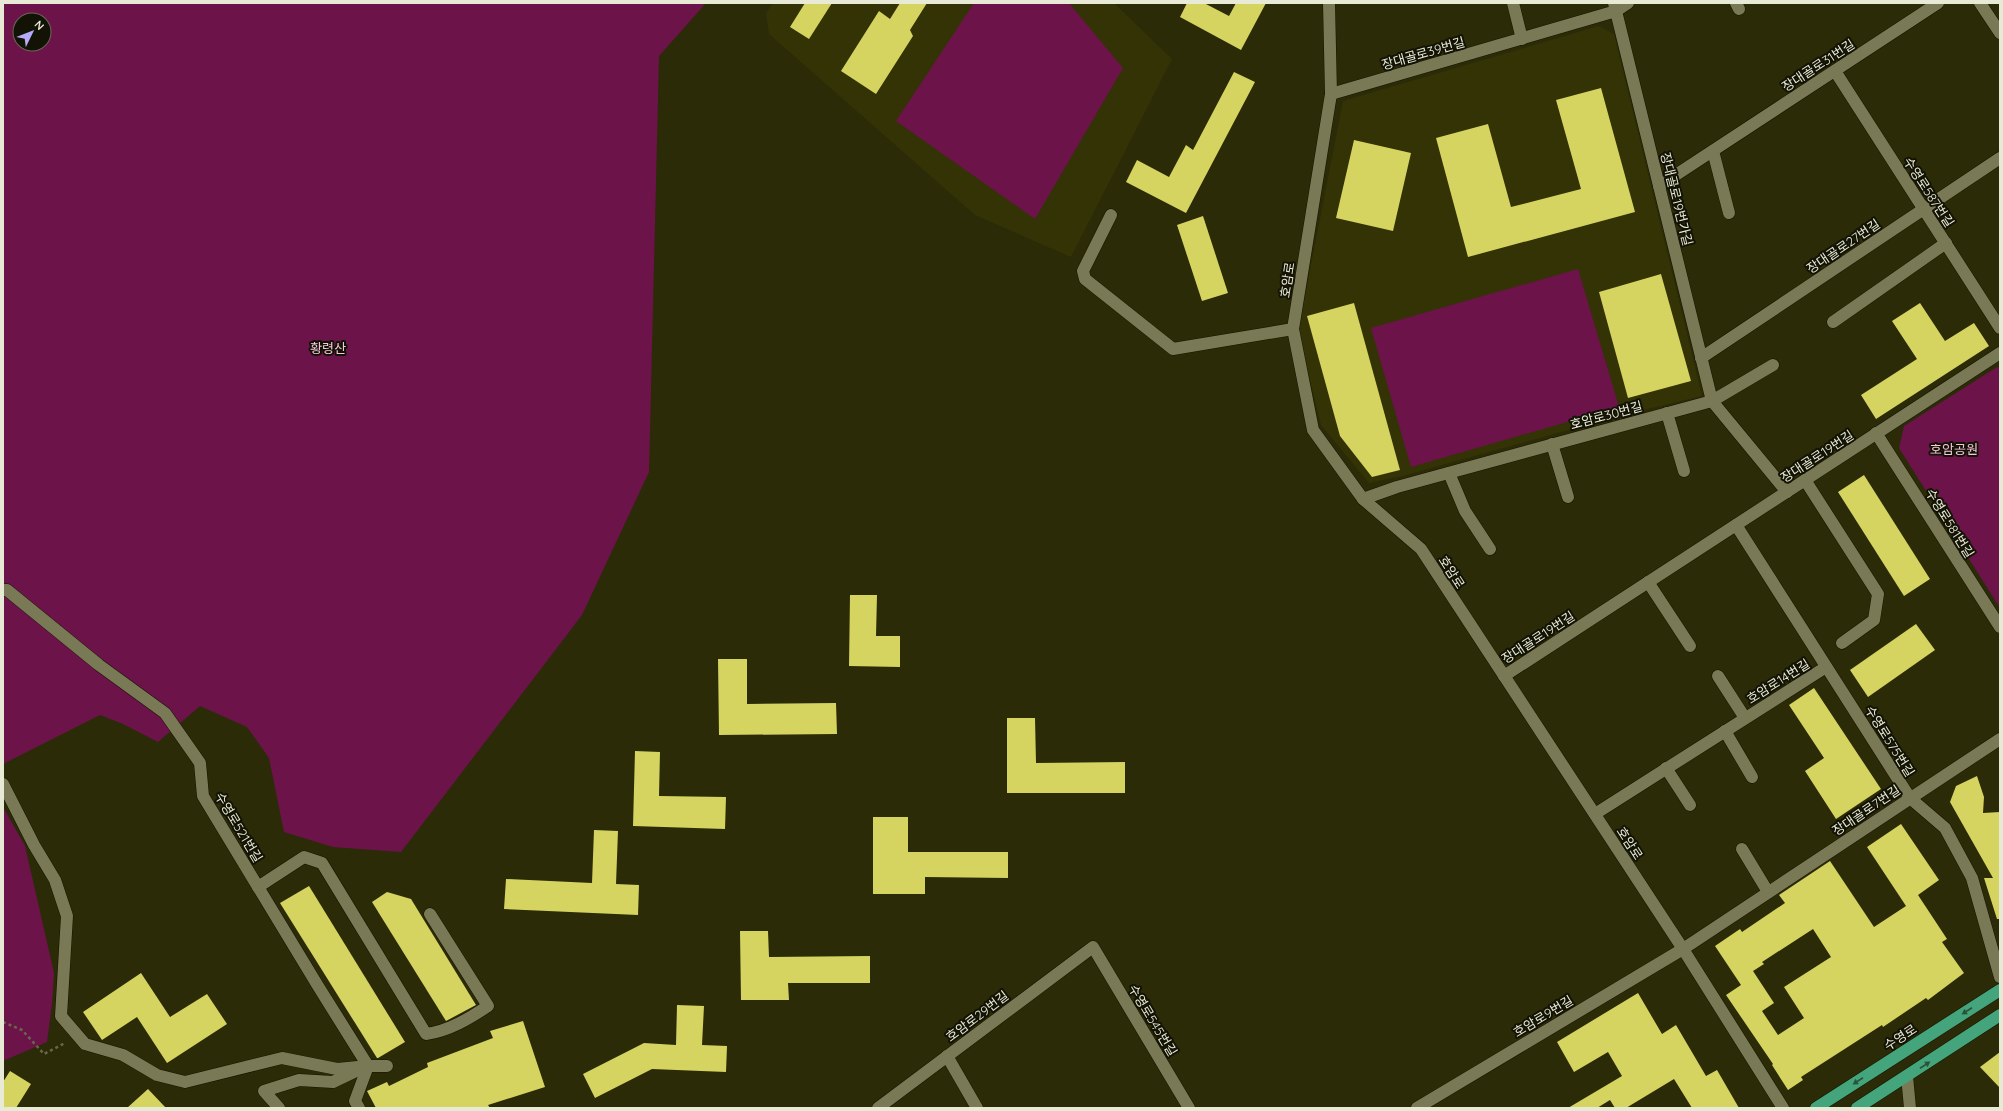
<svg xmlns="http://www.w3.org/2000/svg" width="2003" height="1111" font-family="Quicksand,'Noto Sans KR',sans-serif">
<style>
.built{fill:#343305}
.green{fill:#6c134a;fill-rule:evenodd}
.building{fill:#d5d461;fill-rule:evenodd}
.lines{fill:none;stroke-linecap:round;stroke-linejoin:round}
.minor-casing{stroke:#141300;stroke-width:13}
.major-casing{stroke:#141300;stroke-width:13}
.path{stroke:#686849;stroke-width:2.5;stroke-dasharray:3 3;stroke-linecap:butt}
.minor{stroke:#797955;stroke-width:12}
.major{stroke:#44a47b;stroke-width:12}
.oneway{fill:#29543a}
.labels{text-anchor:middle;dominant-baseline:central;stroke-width:4;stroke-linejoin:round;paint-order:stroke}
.street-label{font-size:13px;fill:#e9ead6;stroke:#131305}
.park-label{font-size:13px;fill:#f9c5de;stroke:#131305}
</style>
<rect width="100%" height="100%" fill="#2c2b07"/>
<g class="built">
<path d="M773 3H1114L1172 59 1071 257 975 215 769 34 766 13Z"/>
<path d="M1599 26 1614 34 1702 396 1626 414 1402 476 1369 483 1321 425 1298 332 1343 101Z"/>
</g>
<g class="green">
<path d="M3 3H706L659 56 649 472 582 615 401 852 333 847 284 832 269 758 247 727 200 706 158 742 123 724 100 715 3 764ZM20 20H44V44H20Z"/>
<path d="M974 3H1069L1123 68 1035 219 896 121Z"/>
<path d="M1578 269 1619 407 1411 467 1371 328Z"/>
<path d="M1997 367 2000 368V608L1899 448 1904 426Z"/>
<path d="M3 807 25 846 54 973 52 1004 47 1042 3 1061Z"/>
</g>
<g class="building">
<path d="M805 3H832L809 39 790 27Z"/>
<path d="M900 3H927L910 30 913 36 876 94 841 71 879 11 890 19Z"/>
<path d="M1187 3H1204L1229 16 1236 3H1266L1241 50 1180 17Z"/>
<path d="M1234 72 1255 82 1186 213 1126 182 1137 160 1169 177 1186 145 1193 150Z"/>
<path d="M1601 88 1635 212 1468 257 1436 138 1488 124 1511 207 1581 189 1556 100Z"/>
<path d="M1354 140 1411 153 1393 231 1336 218Z"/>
<path d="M1203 216 1228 293 1202 301 1177 225Z"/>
<path d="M1661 274 1691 381 1628 398 1599 292Z"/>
<path d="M1354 303 1400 470 1372 477 1340 436 1307 316Z"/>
<path d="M1920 303 1945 341 1974 323 1989 346 1876 419 1861 395 1917 359 1892 321Z"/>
<path d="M1864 475 1930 579 1904 596 1838 492Z"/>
<path d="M850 595H877L876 636H900V667L849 666Z"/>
<path d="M1916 624 1935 650 1868 697 1850 670Z"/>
<path d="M718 659H747V704L836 703 837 734 719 735Z"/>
<path d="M1814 688 1881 789 1836 819 1805 771 1824 758 1789 705Z"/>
<path d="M1007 718H1035L1036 763 1125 762V793H1007Z"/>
<path d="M635 751 660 752 659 796 726 797 725 829 633 826Z"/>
<path d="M1977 776 1984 797 1983 813 2000 812V919H1997L1984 878H1993L1950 802 1956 786Z"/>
<path d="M873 817H908V852H1008V878L925 877V894H873Z"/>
<path d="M1901 824 1939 880 1918 895 1947 939 1942 942 1964 973 1928 1000 1926 998 1883 1027 1882 1025 1801 1077 1803 1080 1788 1090 1772 1065 1773 1064 1726 995 1741 985 1715 946 1740 929 1742 932 1785 903 1779 895 1830 861 1874 927 1906 906 1867 847ZM1813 929 1831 957 1784 987 1804 1018 1778 1035 1762 1011 1774 1003 1753 971 1764 964 1762 962Z"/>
<path d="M594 830 618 831 616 884 639 885 638 915 504 909 506 879 592 883Z"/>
<path d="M309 886 405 1042 378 1058H377L280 903Z"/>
<path d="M387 892 411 899 476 1005 446 1021 372 902Z"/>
<path d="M740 931H768L769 957 870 956V983H788L789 1000H741Z"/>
<path d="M141 973 170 1017 207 994 227 1024 167 1063 137 1017 102 1040 83 1012Z"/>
<path d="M1638 993 1662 1034 1676 1025 1706 1076 1717 1070 1739 1108H1692L1674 1079 1626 1108H1615L1610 1100 1597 1108H1568L1622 1076 1608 1052 1574 1072 1557 1042Z"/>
<path d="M677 1005 704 1006 702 1045 727 1046 726 1072 652 1069 595 1098 583 1074 644 1043 676 1045Z"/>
<path d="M523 1021 545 1087 488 1105 490 1108H376L367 1091 387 1082 389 1086 428 1067 427 1063 493 1038 490 1031Z"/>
<path d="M2000 1052V1088L1980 1067Z"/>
<path d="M10 1071 31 1084 16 1108H3V1082Z"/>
<path d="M148 1089 166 1108H127Z"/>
</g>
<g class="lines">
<g class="minor-casing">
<g id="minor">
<path d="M1329 3 1331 94 1293 329 1313 430 1363 499 1421 549 1683 949 1783 1108"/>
<path d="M1513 3 1522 39"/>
<path d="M1614 3 1712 401 1787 492"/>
<path d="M1736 3 1739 9"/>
<path d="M1980 3 2000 33"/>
<path d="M1835 71 2000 328"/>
<path d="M1331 94 1616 11 1628 3"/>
<path d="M1713 151 1729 213"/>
<path d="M1659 186 1938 3"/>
<path d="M1111 215 1083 271 1085 279 1173 349 1293 329"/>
<path d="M1833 322 1946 243"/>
<path d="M1701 358 2000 158"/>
<path d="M1667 413 1684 471"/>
<path d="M1876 433 2000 627"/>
<path d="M1552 444 1568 497"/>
<path d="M1449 473 1465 511 1490 549"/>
<path d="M1805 480 1878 594 1874 620 1842 643"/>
<path d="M1363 499 1397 487 1712 401 1773 365"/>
<path d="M1736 525 1910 798 1945 828 1972 878 2000 977"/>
<path d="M1648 582 1690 646"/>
<path d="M3 590H7L99 665 165 713 200 763 203 796 318 986 368 1066 355 1101 359 1108"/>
<path d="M1504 676 2000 353"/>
<path d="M1718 676 1745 718"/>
<path d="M1725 731 1752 777"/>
<path d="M1666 768 1690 805"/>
<path d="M3 784 34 845 55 880 67 916 61 1016 85 1044 123 1055 157 1075 185 1082 282 1058 337 1069 368 1066H387"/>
<path d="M1595 814 1826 667"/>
<path d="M1742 849 1768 892"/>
<path d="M258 887 304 857 322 863 426 1034C449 1031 470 1018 488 1006L430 914"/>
<path d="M947 1056 977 1108"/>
<path d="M1907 1076 1910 1108"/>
<path d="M279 1108 264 1091 299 1080 333 1082 358 1070"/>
<path d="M878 1108 1093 947 1189 1108"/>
<path d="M1417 1108 1683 949 2000 739"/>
</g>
</g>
<g class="major-casing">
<g id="major">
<path d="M1816 1108 2000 990"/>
<path d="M1857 1108 2000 1015"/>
</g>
</g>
<path class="path" d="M3 1022 22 1030 44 1054 65 1043"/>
<use href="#minor" class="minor"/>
<use href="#major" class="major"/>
</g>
<defs><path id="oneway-solid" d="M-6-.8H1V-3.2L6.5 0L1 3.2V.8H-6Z"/></defs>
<g class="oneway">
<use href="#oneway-solid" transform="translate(1967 1011) rotate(147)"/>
<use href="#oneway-solid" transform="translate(1925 1065) rotate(-33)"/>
<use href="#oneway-solid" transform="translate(1858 1081) rotate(147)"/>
</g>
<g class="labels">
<g class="street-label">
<text transform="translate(1423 53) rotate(-16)">장대골로39번길</text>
<text transform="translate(1818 65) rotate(-33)">장대골로31번길</text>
<text transform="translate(1929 192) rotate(57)">수영로587번길</text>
<text transform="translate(1677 199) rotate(76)">장대골로19번가길</text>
<text transform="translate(1843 246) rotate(-34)">장대골로27번길</text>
<text transform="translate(1287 280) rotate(-81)">호암로</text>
<text transform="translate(1606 415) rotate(-15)">호암로30번길</text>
<text transform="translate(1817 456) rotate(-33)">장대골로19번길</text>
<text transform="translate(1950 523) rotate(58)">수영로581번길</text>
<text transform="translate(1452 572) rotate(57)">호암로</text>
<text transform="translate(1538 637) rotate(-33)">장대골로19번길</text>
<text transform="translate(1778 681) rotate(-32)">호암로14번길</text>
<text transform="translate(1890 741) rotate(58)">수영로575번길</text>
<text transform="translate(1866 810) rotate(-34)">장대골로7번길</text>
<text transform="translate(239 827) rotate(59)">수영로521번길</text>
<text transform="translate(1630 843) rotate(57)">호암로</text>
<text transform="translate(977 1016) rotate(-37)">호암로29번길</text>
<text transform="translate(1543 1016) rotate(-31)">호암로9번길</text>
<text transform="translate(1153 1020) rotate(59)">수영로545번길</text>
<text transform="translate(1900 1037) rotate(-33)">수영로</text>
</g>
<g class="park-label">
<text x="328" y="348">황령산</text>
<text x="1954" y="449">호암공원</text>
</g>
</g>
<rect width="2003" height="1111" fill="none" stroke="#e9ead6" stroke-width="8"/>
<g transform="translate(32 32) rotate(47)"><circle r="19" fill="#131305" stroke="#696959"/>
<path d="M0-3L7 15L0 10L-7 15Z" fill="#b4acf9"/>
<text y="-6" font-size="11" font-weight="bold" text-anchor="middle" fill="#e9ead6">N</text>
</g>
</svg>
